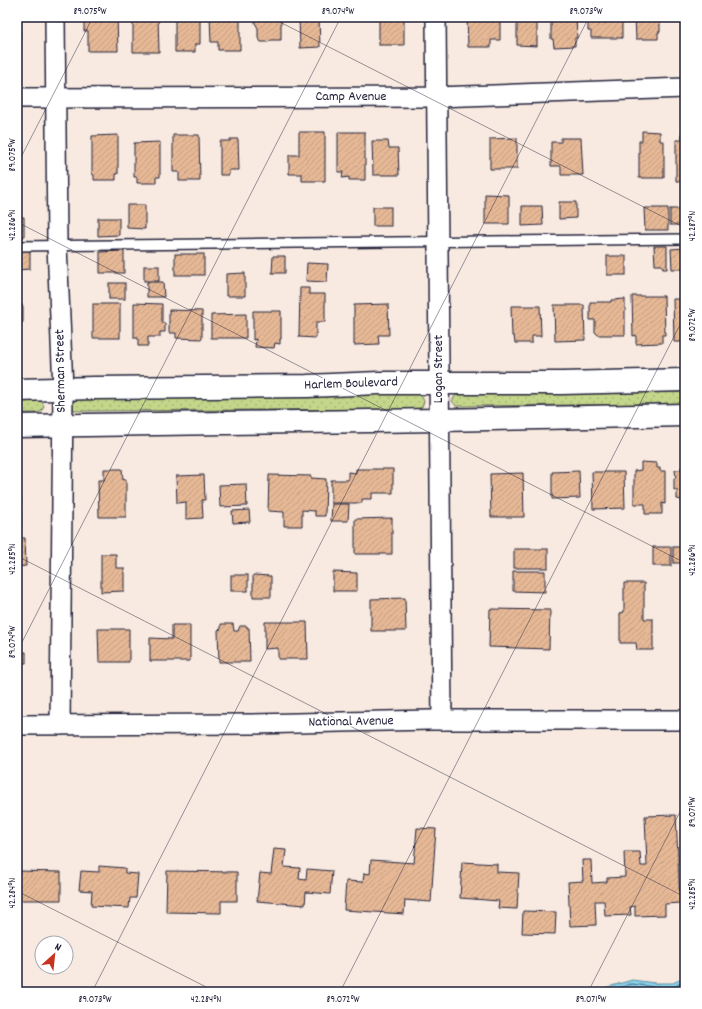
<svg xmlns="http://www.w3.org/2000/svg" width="702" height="1009" font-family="Dekko,sans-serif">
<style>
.grass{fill:url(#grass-dots);stroke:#737c62}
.water{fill:url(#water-ripples);stroke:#5f8ca3}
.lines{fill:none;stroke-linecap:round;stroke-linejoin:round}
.shore{stroke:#4b6880;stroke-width:1}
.building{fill:url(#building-hatch);stroke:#22223b}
.service-casing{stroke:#22223b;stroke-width:12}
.minor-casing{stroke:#22223b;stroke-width:22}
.tertiary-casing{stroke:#22223b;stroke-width:25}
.service{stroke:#fff;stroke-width:9}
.minor{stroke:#fff;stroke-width:19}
.tertiary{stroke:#fff;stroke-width:22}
.ticks{fill:none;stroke:#22223b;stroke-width:1;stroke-opacity:0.45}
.labels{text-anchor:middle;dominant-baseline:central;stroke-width:3.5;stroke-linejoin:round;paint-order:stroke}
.street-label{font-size:14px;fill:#22223b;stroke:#fff}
.neatline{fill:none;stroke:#22223b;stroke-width:1.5}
.ticks-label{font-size:10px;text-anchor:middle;fill:#22223b}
</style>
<defs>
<pattern id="grass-dots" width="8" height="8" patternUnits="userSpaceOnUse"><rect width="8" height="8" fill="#c4d68a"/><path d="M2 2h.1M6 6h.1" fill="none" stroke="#a8b778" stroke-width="1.8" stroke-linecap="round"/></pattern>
<pattern id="water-ripples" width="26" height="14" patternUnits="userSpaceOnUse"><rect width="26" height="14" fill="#88d2e8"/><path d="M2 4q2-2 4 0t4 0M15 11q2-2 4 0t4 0" fill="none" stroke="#75b4c8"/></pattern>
<pattern id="building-hatch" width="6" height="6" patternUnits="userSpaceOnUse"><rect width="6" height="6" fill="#e6b896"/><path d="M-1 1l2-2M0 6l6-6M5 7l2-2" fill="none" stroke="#c59e82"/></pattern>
</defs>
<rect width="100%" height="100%" fill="#f8eae0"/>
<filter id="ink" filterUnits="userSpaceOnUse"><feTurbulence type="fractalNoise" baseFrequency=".025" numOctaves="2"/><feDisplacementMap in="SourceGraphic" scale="8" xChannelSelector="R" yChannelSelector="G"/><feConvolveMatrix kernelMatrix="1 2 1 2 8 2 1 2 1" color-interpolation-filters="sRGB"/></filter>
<g filter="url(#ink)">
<g class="grass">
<path d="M685 392V404L456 406 452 401 455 396 461 394Z"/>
<path d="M418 394 422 397 424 401 422 407 417 409 80 411 74 410 72 405 75 400 81 398Z"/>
<path d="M17 399H38L42 402 44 406 42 411 37 413H17Z"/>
</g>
<path class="water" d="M685 977V992H591L632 980 655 983H673Z"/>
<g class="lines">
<path class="shore" d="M605 992 632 984 655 987H673L685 981"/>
</g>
<g class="building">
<path d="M17 17H21L20 47H17Z"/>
<path d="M90 17H117L118 51H88V31H84V21L90 20Z"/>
<path d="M133 17H158L159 52H133Z"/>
<path d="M175 17H200V44H195V52H175Z"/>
<path d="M210 17H240V50H218V42H211Z"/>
<path d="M257 17H281V40H271L268 42H261L258 38V28L255 23V19Z"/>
<path d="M299 17H319L320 47 300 48Z"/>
<rect x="379" y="17" width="25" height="28"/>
<path d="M467 17H500V40H491V47H468Z"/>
<path d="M517 17H544V21H537V46L517 45Z"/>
<path d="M551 17H576L577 38H575V46L554 47 553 39H551Z"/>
<path d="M588 17H622V38H591V31H588Z"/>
<path d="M635 17H660V32H658V39H636Z"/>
<path d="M642 131 660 132V141H664V178H639V141H642Z"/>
<path d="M682 131H685V181H676V140H682Z"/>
<path d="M299 132H325V181H302V174H289V155H299Z"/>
<path d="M338 132H365V180H349V177L342 178 343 172H338Z"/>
<path d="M17 134V141H21L22 180H17Z"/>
<path d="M118 135V174H116V180H94V175L92 174V136Z"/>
<path d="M173 135H199L200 181H179V172H173Z"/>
<path d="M517 138V169H490V139Z"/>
<path d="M561 138H581L583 175H561V166H551V142H561Z"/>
<path d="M230 139H238L239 170H229V175H220V141H230Z"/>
<path d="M372 141H388L389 148H398L399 175H373Z"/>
<path d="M160 142V177H156V183H137V177H134V143Z"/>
<path d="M485 194 509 195V224H485Z"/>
<path d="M559 202H576V218L559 219Z"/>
<path d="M127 205H145V229L127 228Z"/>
<path d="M522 206H542L543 225 522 226Z"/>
<rect x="373" y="207" width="18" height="19"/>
<path d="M644 208H668V230H645Z"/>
<rect x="670" y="209" width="13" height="16"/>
<path d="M17 217H24V237L17 238Z"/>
<path d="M98 218H119V235L98 236Z"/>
<path d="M654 246H667V269H663L662 265H655Z"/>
<path d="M685 248V269H672L671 249Z"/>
<path d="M17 249H30V269L17 270Z"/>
<path d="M124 251V273H100V252Z"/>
<rect x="175" y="254" width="29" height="21"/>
<path d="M273 256H285V273H272Z"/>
<rect x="607" y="256" width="19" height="19"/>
<path d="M307 263 328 264 327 282 306 281Z"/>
<rect x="144" y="266" width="15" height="15"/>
<path d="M245 273V296H226V274Z"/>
<path d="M147 282H163L164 297H147Z"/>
<rect x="109" y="283" width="16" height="16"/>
<path d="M17 286H20V303L23 306V322L20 325V338H17Z"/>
<path d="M300 288H309V294H325V322H316V338L299 337Z"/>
<path d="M632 296H664L665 335H662V343L636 344V335L633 336Z"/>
<path d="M625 299V335H598L595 332V320H590V302H611V300Z"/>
<path d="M673 299H685V342H674Z"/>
<path d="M134 303 162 304V323H165V332H160V337H148V346H138V338H134Z"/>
<rect x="93" y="304" width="27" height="34"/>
<path d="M388 304 389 335H378L379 344 354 345V305Z"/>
<path d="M554 305H584L585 340 555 341Z"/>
<path d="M511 306H540L541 336H532V343H515L514 336H512Z"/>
<path d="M169 310 202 311V339L176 338V333H169Z"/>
<path d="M253 311H281V339H280V344L275 343 274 348 255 347 256 339 253 340Z"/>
<path d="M246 314V338H211V315Z"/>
<path d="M641 462 657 463V468H660V471H665V504L662 503V514H645V504H634V471L641 470Z"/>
<path d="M683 462H685V507H682V500L677 499V490H674V478H676L675 470H681V467H683Z"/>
<rect x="17" y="469" width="2" height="24"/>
<path d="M104 469H122L123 480 126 479V517H99L98 480H104Z"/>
<path d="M356 469H393V493H372V499H362V503H331V480H348V472L356 473Z"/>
<path d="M579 471 580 498 552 499V472Z"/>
<path d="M592 472H624L625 508 593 509Z"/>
<path d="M523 473 524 517H491L490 474Z"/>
<path d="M204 475 205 500H202L203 518 186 519V502L177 503 176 476Z"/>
<path d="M269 475 311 476V478L326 479 325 516H315V511L302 510V526H284V512L268 511Z"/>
<path d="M246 484 247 506 220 507 219 485Z"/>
<rect x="17" y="500" width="4" height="29"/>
<path d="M332 504H349L348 521H331Z"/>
<path d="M249 510 250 522 233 523 232 511Z"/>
<path d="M392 518V554H355V519Z"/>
<path d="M17 538H25L26 566 17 567Z"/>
<rect x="653" y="547" width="18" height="19"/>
<rect x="673" y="547" width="12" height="16"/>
<rect x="514" y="549" width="34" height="19"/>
<path d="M101 554H116V568H124V591L101 592Z"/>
<path d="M513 571H545V592L513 591Z"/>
<path d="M333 572 357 573V591H333Z"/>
<rect x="231" y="575" width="17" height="16"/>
<path d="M253 575 271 576V597H253Z"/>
<path d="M624 583H644V619H653V650H637L636 643H620V613L624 612Z"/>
<path d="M405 598 406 631H371V599Z"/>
<path d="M490 609 550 610 549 649 489 647Z"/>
<path d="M682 619 685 620V646H682Z"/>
<path d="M265 622H307L308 659H278V648L265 649Z"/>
<path d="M221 624H233L234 631H238L240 626H247V628H249L250 662H219L218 630 221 629Z"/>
<path d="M172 625H190V661H150V638L172 639Z"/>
<path d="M98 629H129V662H99Z"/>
<path d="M17 652H26V663H18L19 676H17Z"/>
<path d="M676 815 680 903 665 904V915L635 916V906L630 907 631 915 605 916 604 901H595L596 925 570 926 568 882 583 881 582 860H591L592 883 607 882V878L625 877 624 852H640L641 866H647L645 816Z"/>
<path d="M417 828 436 829 431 902 405 900 404 914 344 910 346 881 363 882 364 873 370 874 371 860 414 863Z"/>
<path d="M274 849 286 850 284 867 300 868 299 879 306 880 307 869 332 871 330 894 306 892 305 905 257 901 260 873 271 874Z"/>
<path d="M462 862 497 864V872L519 873 517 909 498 908 499 901 460 898Z"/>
<path d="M99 866 125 868V873L138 874 136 898H130L129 908 91 906 92 891 79 890 81 871 99 872Z"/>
<path d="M17 871 61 872V900H17Z"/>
<path d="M167 871 237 872V901H221V913L166 912Z"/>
<path d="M523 911 556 912 555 934 522 933Z"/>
</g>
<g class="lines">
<g class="service-casing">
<path id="service" d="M17 246 685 239"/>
</g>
<g class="minor-casing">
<g id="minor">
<path d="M55 17 57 245 63 389 60 725"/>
<path d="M436 17 442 720"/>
<path d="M17 98 436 97 685 88"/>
<path d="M17 725 253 724 430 720H685"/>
</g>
</g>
<g class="tertiary-casing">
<g id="tertiary">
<path d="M17 390 94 388 307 386 379 383H562L685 380"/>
<path d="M17 426 439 420 685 415"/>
</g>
</g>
<use href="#service" class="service"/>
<use href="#minor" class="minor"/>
<use href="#tertiary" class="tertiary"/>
</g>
</g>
<path class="ticks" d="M270 17 685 228M17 165 93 17M17 222 685 563M17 556 685 897M17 652 341 17M17 891 216 992M92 992 589 17M340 992 685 315M588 992 685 802"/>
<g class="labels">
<g class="street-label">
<text x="351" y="97">Camp Avenue</text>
<text transform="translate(439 369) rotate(-90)">Logan Street</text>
<text transform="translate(61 371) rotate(-91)">Sherman Street</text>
<text transform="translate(351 384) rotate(-2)">Harlem Boulevard</text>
<text transform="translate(351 722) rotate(-1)">National Avenue</text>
</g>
</g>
<rect width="702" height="1009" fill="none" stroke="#fff" stroke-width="44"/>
<g transform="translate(54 955) rotate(27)"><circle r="19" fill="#ffffff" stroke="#a7a7b1"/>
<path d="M0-3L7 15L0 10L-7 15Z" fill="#c8321e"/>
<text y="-6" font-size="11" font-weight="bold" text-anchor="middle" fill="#22223b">N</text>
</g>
<rect x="22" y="22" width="658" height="965" class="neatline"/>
<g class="ticks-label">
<text x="90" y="14">89.075°W</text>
<text x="338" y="14">89.074°W</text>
<text x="586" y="14">89.073°W</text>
<text transform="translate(11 155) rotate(-90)" y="4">89.075°W</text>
<text transform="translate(11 225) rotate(-90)" y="4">42.286°N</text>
<text transform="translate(691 226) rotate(-90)" y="4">42.287°N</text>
<text transform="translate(691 325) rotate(-90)" y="4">89.072°W</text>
<text transform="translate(11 559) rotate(-90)" y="4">42.285°N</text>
<text transform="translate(691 560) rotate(-90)" y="4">42.286°N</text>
<text transform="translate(11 642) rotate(-90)" y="4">89.074°W</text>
<text transform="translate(691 812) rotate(-90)" y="4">89.071°W</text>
<text transform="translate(11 893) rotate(-90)" y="4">42.284°N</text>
<text transform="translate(691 894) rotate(-90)" y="4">42.285°N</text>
<text x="95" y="1002">89.073°W</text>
<text x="206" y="1002">42.284°N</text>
<text x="343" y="1002">89.072°W</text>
<text x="591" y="1002">89.071°W</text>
</g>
</svg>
